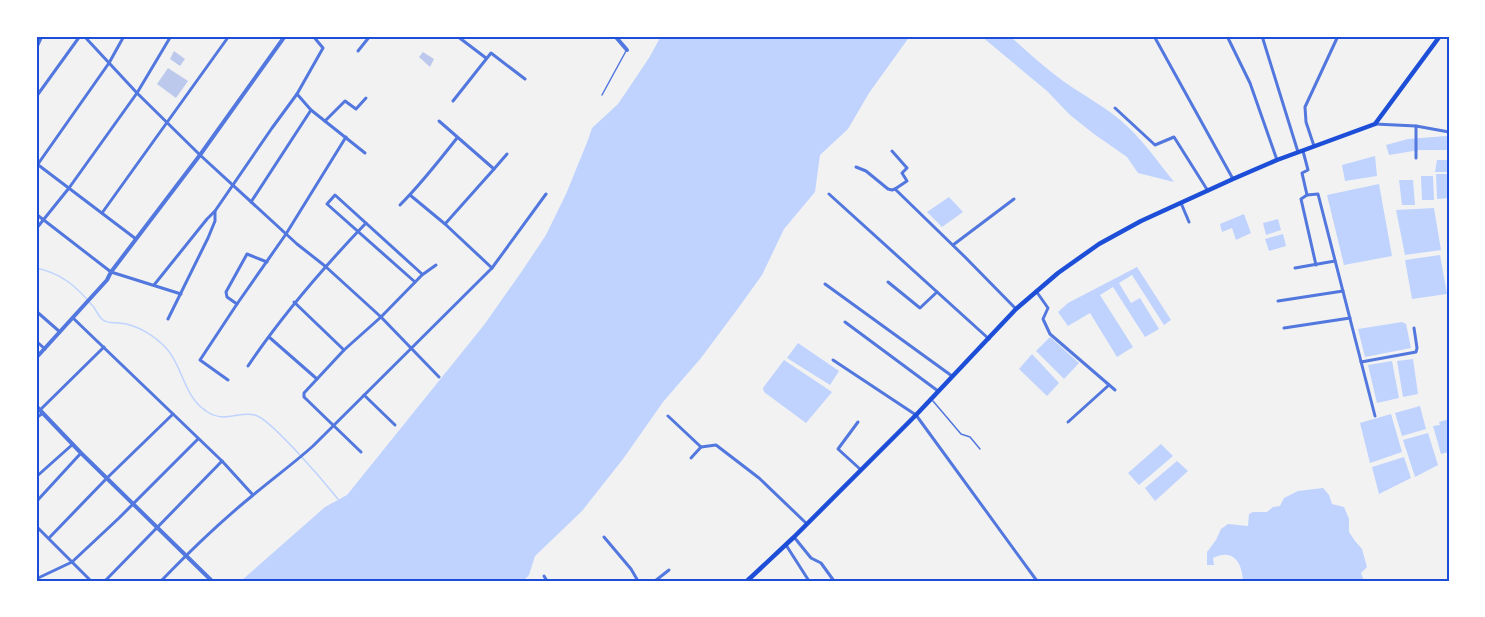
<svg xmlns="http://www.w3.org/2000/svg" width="1485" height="617" font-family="'DM Sans',sans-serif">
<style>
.water{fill:#bfd3fe}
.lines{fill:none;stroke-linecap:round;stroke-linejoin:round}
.stream{stroke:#bfd3fe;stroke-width:1.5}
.building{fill:#bdc9ec}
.service{stroke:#5277de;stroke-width:1.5}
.minor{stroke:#5277de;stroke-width:3}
.tertiary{stroke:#5277de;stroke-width:4}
.secondary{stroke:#1d4ed8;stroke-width:4.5}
.neatline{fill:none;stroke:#1d4ed8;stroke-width:2}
</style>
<rect width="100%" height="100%" fill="#f2f2f2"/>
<g class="water">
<path d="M661 36H910L869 93 848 129 820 155 815 192 784 229 762 275 739 307 701 358 663 402 623 459 582 511 535 556 529 575 523 581H241L325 507 347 495 484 325 522 271 546 235 566 194 588 140 592 128 618 104 649 58Z"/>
<path d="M981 36H1010C1027 52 1044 67 1063 81 1084 96 1108 108 1127 126 1145 143 1159 163 1174 182L1138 173 1127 157 1094 134 1070 115 1047 91Z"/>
<path d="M1446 136 1449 137V150H1419L1389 155 1386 145 1408 139Z"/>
<path d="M1375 156 1377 176 1345 181 1342 165Z"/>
<path d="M1437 160H1449V172H1435Z"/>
<path d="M1436 174H1449V198L1437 199Z"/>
<path d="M1421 176H1433L1434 200H1422Z"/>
<path d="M1399 180H1413L1415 205H1402Z"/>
<path d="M1379 184 1392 256 1344 265 1327 195Z"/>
<path d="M949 197 963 212 942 227 927 212Z"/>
<path d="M1434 208 1441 250 1405 255 1396 210Z"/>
<path d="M1244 214 1251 233 1236 240 1232 228 1222 232 1220 224Z"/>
<path d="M1278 219 1281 230 1266 235 1263 223Z"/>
<path d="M1283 234 1286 246 1269 251 1265 239Z"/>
<path d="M1440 255 1447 294 1412 299 1405 260Z"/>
<path d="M1137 267 1171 320 1164 325 1132 275 1119 283 1131 303 1140 298 1159 329 1145 337 1113 287 1100 295 1133 347 1117 357 1090 313 1068 326 1058 312 1068 303Z"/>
<path d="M1402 322 1406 324 1411 348 1365 357 1358 329Z"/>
<path d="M1050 337 1079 363 1064 379 1036 351Z"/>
<path d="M798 343 839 371 830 385 787 358Z"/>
<path d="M1032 354 1059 383 1047 396 1019 369Z"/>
<path d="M1413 359 1418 394 1403 397 1397 361Z"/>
<path d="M784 360 832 392 806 423 764 392 763 388Z"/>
<path d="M1392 361 1399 398 1377 403 1368 365Z"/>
<path d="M1420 406 1426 429 1402 436 1395 413Z"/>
<path d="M1391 414 1402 452 1370 463 1360 423Z"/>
<path d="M1449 419V452L1441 454 1433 426 1440 425 1439 422Z"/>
<path d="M1428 433 1438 465 1415 477 1403 440Z"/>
<path d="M1161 444 1173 456 1139 485 1128 473Z"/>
<path d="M1404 457 1411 478 1379 494 1372 467Z"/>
<path d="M1177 461 1188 471 1155 501 1145 488Z"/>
<path d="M1323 488 1329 495 1332 504 1344 507 1349 519V532L1355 541 1362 549 1367 567 1361 573 1364 581H1243C1242 562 1233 548 1213 558L1214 565H1207V552L1216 540 1221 529 1228 524 1248 526 1249 514 1253 512H1267L1273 507 1280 506 1284 498 1298 491Z"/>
</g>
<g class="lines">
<path class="stream" d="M36 268C61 273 76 286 92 305 96 309 98 316 103 320 108 324 114 322 120 323 138 325 155 336 167 349 183 367 184 397 206 411 225 424 237 411 255 415 271 419 325 483 338 499"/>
</g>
<g class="building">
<path d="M174 51 185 59 180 66 170 59Z"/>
<path d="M423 52 434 59 430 67 419 57Z"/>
<path d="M168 68 188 81 176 98 157 84Z"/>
</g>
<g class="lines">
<g class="service">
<path d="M602 95 626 51"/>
<path d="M933 401 961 434 970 437 980 449"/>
</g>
<g class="minor">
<path d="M84 36 137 93 200 155 297 244 325 266 381 317 439 377"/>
<path d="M457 36 486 58"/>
<path d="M1154 36 1233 179"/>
<path d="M1227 36 1250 83 1277 160"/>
<path d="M1262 36 1298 152"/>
<path d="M36 49 42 36"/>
<path d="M358 51 370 36"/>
<path d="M297 94 311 110 365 153"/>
<path d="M36 97 80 36"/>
<path d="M453 101 491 53 525 79"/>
<path d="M1115 108 1155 145 1174 137 1208 191"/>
<path d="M325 121 345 101 356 109 366 98"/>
<path d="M439 121 494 169"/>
<path d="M1375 124 1416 126 1449 132"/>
<path d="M1416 126V158"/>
<path d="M1314 146 1306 122 1305 107 1338 36"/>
<path d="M892 151 907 168 902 173 907 181 895 189 965 257 1016 309"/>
<path d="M1303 151 1308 170 1302 173 1307 195 1318 194 1375 416"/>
<path d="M37 164 136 239"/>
<path d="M38 164 109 63 124 36"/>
<path d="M856 167 866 171 888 189 892 190 895 189"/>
<path d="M829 194 989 339"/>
<path d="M410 195 445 224 492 268"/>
<path d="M1307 195 1301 199 1316 265"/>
<path d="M251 202 311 110"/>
<path d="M1181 203 1189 222"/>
<path d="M400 205C421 184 439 161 457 138"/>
<path d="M102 213 229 36"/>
<path d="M36 214 111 272 181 294"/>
<path d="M445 224 494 169 507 154"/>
<path d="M36 229 69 188 137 93 171 36"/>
<path d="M953 245 1014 199"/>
<path d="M1295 268 1335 261"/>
<path d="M415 282 327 204 335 195 422 274"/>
<path d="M888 282 920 308 937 292"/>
<path d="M825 284 952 376"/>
<path d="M154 285 207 219 215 211 272 128 297 94 323 48 313 36"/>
<path d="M1036 291 1048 308 1043 319 1050 334 1115 390"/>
<path d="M1278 301 1343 291"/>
<path d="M294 302 344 350"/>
<path d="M237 304 227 297 226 292 247 254 267 262"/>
<path d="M36 311 60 332"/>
<path d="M73 318 222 461 253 495"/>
<path d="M168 319 208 238 215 221V211"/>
<path d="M845 322 938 391"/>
<path d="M1284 328 1350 318"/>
<path d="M269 337 317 379"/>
<path d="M36 341 45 349"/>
<path d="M833 360 916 415 1037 581"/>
<path d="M1361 362 1416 352 1417 348 1414 328"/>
<path d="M248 366C283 314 323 268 366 223"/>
<path d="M228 380 200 360 237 304 286 234 346 137"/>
<path d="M364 395 395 425"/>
<path d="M40 410 104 347"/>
<path d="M668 416 701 447 716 445 759 478 807 524"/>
<path d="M36 418 43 413"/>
<path d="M858 422 838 449 860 469"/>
<path d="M1068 422 1109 385"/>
<path d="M361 452 304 397V393L344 350 381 317 422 275 436 265"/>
<path d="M691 458 701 447"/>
<path d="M36 477 73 444"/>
<path d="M36 502 81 453"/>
<path d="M36 526 91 581"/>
<path d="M604 537 631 569 638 581"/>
<path d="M794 537 811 558 821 563 834 581"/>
<path d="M49 538 107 478 173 414"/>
<path d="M786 545 809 581"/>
<path d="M544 576 547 581"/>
<path d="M36 579 72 562 119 518 198 439"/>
<path d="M105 581 222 461"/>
<path d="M161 581C190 551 220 522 252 496 272 479 293 464 313 446L492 268 546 194"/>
<path d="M655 581 669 570"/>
</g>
<g class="tertiary">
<path d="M615 36 627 50"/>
<path d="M36 358 107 280 111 272 200 155 285 36"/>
<path d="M36 406 81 453 212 581"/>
</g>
<path class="secondary" d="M747 581 794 537 916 415 1016 309 1058 273 1099 244 1141 221 1233 179 1277 160 1375 124 1440 36"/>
</g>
<rect width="1485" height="617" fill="none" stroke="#ffffff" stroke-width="75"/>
<rect x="38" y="38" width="1410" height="542" class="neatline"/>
</svg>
